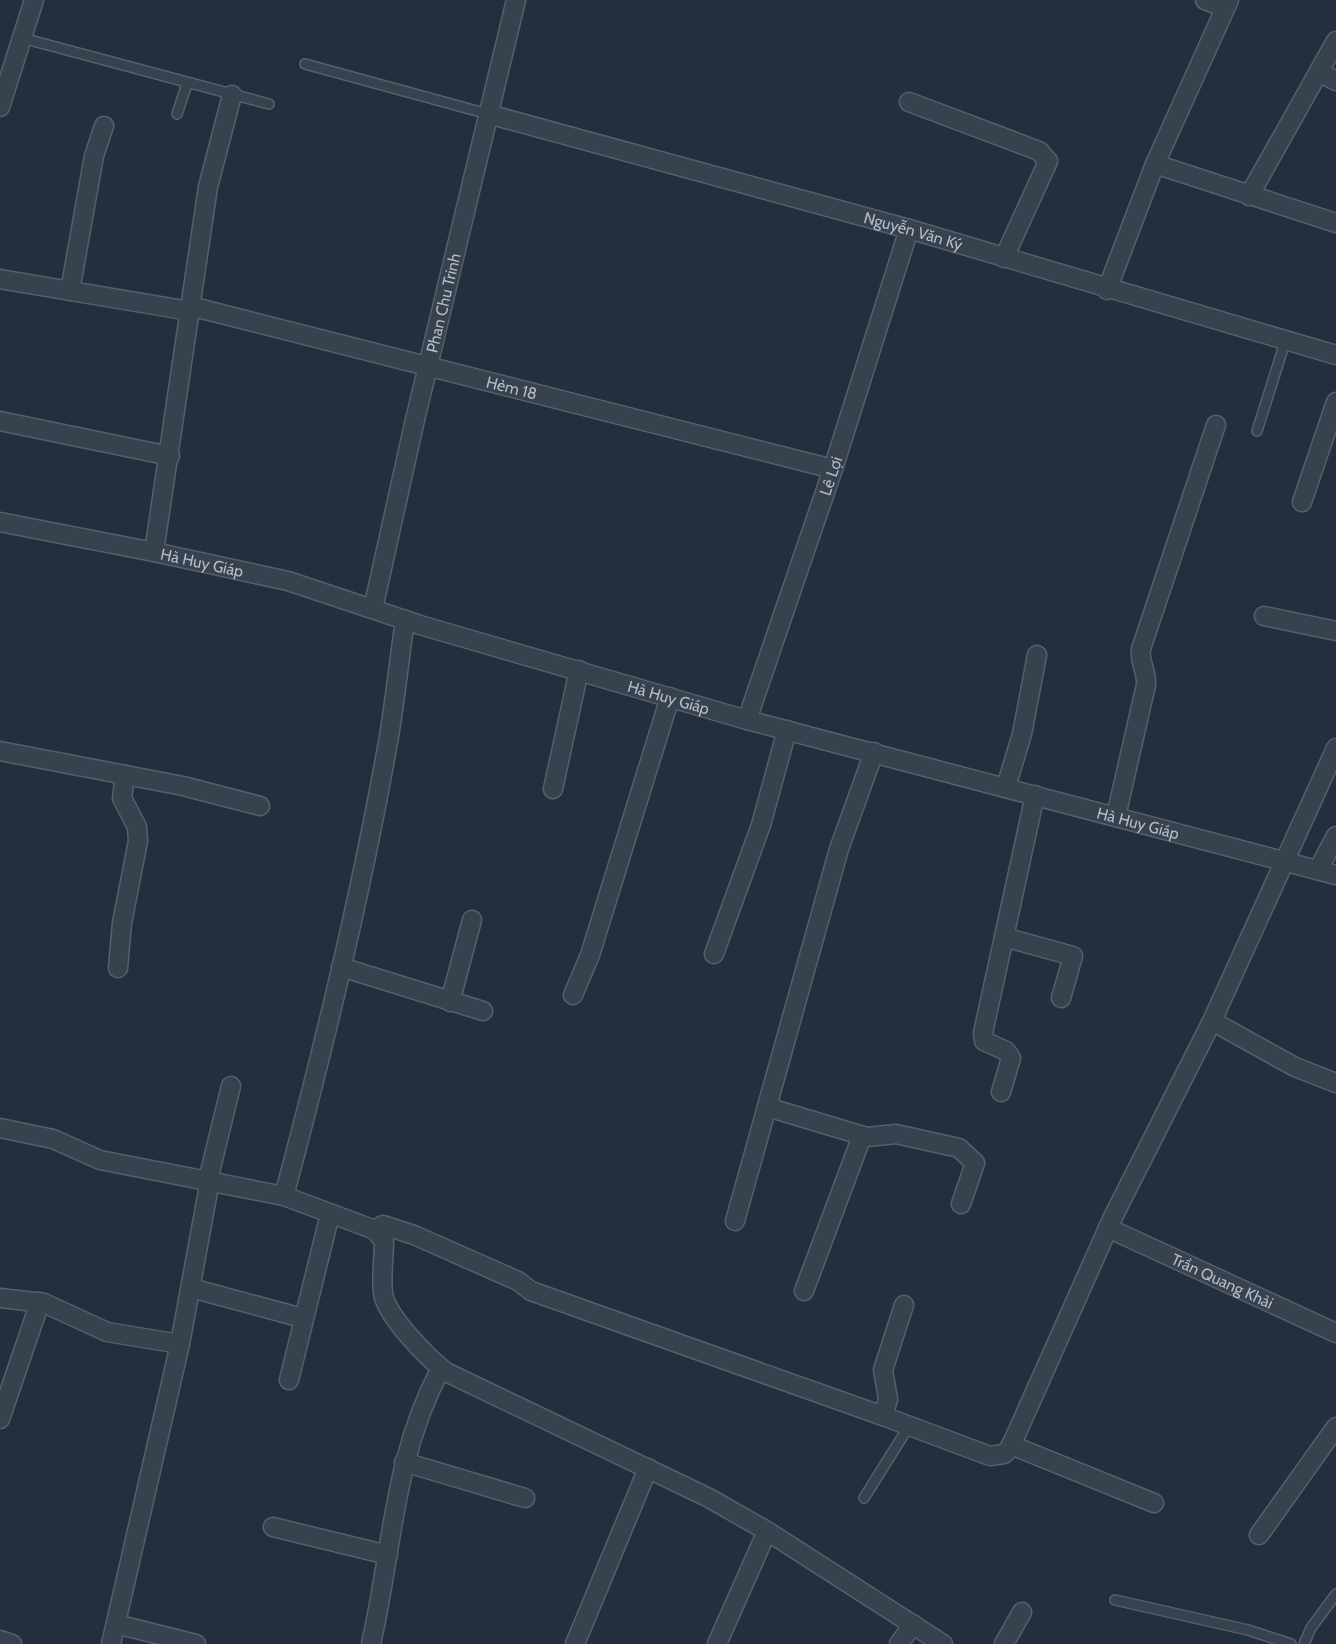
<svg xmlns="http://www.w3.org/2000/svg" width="1336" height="1644" font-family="Cabin,sans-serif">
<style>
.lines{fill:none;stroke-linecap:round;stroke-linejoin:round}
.lane-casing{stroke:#565f6c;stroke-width:12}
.street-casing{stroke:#565f6c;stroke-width:21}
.lane{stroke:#38414e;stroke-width:9}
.street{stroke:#38414e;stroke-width:18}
.labels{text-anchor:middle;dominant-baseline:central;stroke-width:6;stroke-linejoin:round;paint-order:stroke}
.street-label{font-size:16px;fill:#b4bcc9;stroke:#1d2633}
</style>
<rect width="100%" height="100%" fill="#242f3e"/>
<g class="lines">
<g class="lane-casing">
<g id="lane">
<path d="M22 38 269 104"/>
<path d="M305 64 488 114"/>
<path d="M177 114 187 84"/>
<path d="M1257 431 1286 339"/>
<path d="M864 1498 909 1426"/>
<path d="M1115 1600 1248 1630 1291 1644"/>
<path d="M1304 1644 1311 1628 1336 1594"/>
</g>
</g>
<g class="street-casing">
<g id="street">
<path d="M1205 0 1225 8"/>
<path d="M1229 0 1155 164 1336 223"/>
<path d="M1319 72 1336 81"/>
<path d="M909 102 1039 151 1048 161 1045 168 1004 258"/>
<path d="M0 107 34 0"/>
<path id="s1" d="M488 114 909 229 1336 355"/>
<path d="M1249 196 1336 41"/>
<path d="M0 279 190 311"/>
<path d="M1107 290 1155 164"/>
<path d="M70 291 94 156 104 126"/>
<path id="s2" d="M190 306 833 469"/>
<path d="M0 421 170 456"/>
<path d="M1302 502 1336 402"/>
<path id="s3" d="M0 522 154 552 288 581 420 625 747 720 1336 875"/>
<path d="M154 552 208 187 232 95"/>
<path id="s4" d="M373 609 414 424 516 0"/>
<path d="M1264 616 1336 631"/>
<path id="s5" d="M747 720 833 469 909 229"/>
<path d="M0 751 183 786 260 806"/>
<path d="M1006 787 1022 734 1037 655"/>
<path d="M553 789 579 670"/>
<path d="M1116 816 1146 685C1147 671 1139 662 1141 649L1216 425"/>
<path d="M1318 870 1336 836"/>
<path d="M1004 937 1073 956 1061 998"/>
<path d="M714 954 761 825 787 730"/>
<path d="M341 967 483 1011"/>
<path d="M118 968 122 923 138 841 137 827 122 798 125 775"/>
<path d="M573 995 590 955 670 697"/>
<path d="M450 1002 472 920"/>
<path d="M1212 1021 1295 1067 1336 1083"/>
<path d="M1001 1092 1011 1058 1006 1051 984 1041 983 1033 1035 795"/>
<path d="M767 1107 867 1137 896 1134 959 1148 975 1163 961 1204"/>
<path d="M0 1128 53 1139 100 1160 284 1196 375 1230 384 1241C384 1258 381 1276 383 1293 386 1316 428 1358 446 1372L709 1498 767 1531 943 1644"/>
<path d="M208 1180 231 1086"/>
<path d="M284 1196C324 1047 361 895 388 742 395 702 399 661 405 620"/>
<path d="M735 1221 839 849 874 752"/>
<path id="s6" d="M1108 1228 1336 1333"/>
<path d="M375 1230 383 1225 414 1235 518 1281 531 1291 883 1416 888 1399 883 1370 904 1305"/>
<path d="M191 1288 295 1316"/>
<path d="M804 1291 862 1136"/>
<path d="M0 1298 44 1303 107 1332 180 1344"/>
<path d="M289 1380 330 1214"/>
<path d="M883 1416 990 1456 1004 1454 1010 1448 1113 1217 1212 1021 1336 748"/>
<path d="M0 1419 40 1302"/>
<path d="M1011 1445 1154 1503"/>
<path d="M404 1462 525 1498"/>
<path d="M273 1527 388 1555"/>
<path d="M1259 1535 1336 1427"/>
<path d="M116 1624 196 1644"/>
<path d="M0 1640 12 1644"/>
<path d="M111 1644 180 1344 210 1180"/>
<path d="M371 1644C393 1547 393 1458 441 1368"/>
<path d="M575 1644 648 1468"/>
<path d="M717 1644 767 1531"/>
<path d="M899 1644 913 1624"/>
<path d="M1004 1644 1022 1612"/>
</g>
</g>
<use href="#lane" class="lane"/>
<use href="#street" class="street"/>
</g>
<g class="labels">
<g class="street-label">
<text stroke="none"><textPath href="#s1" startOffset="441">Nguyễn Văn Ký</textPath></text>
<text stroke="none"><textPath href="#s4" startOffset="314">Phan Chu Trinh</textPath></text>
<text stroke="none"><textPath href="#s2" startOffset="332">Hẻm 18</textPath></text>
<text stroke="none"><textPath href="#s5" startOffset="258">Lê Lợi</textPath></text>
<text stroke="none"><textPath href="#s3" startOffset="206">Hà Huy Giáp</textPath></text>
<text stroke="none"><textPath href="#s3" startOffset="692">Hà Huy Giáp</textPath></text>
<text stroke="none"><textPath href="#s3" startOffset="1178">Hà Huy Giáp</textPath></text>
<text stroke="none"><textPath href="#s6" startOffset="126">Trần Quang Khải</textPath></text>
</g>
</g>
</svg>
